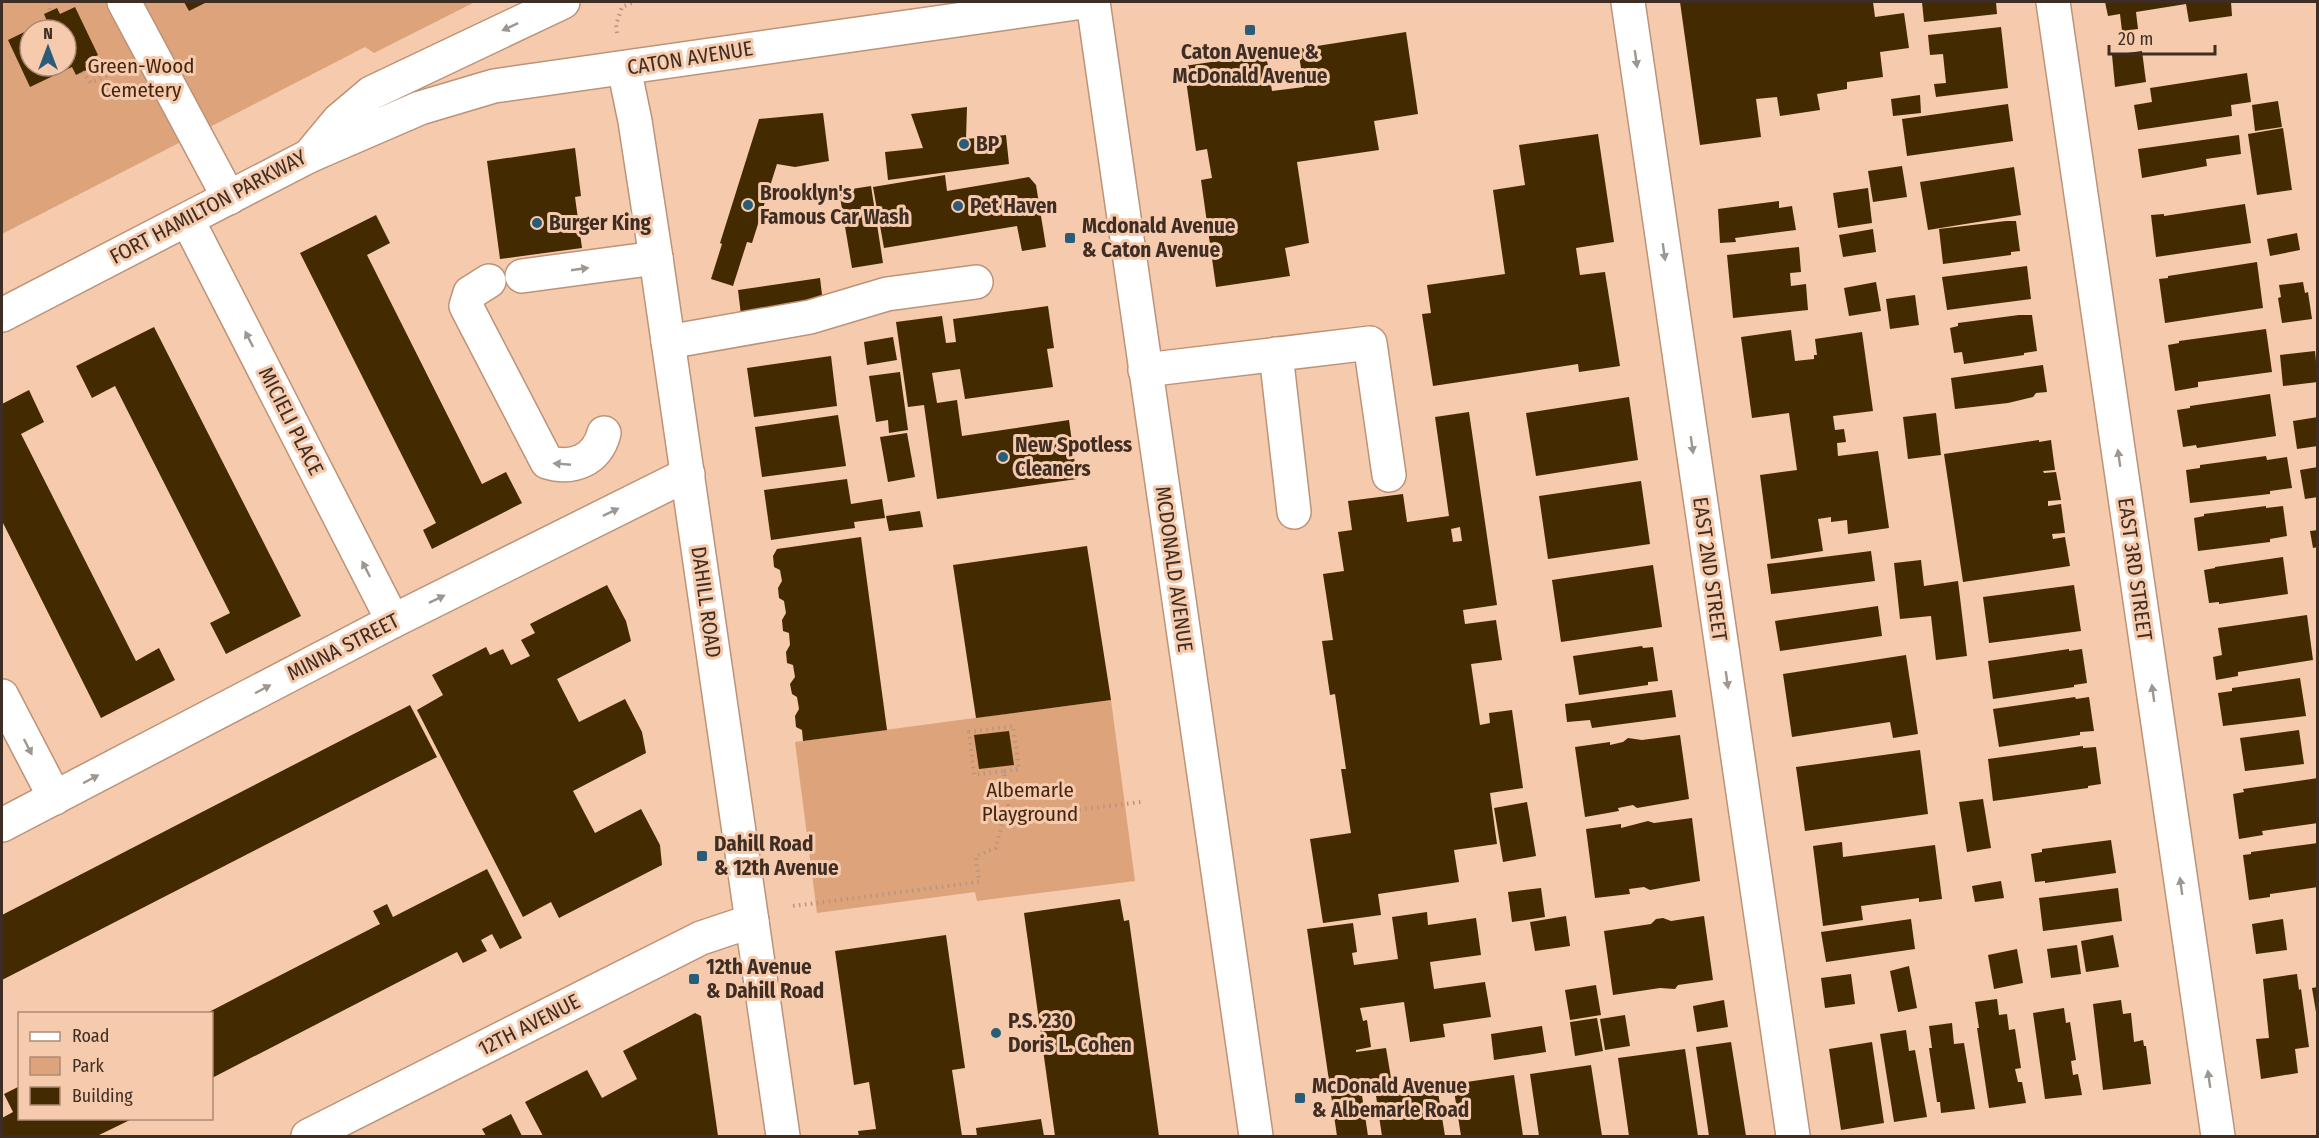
<svg xmlns="http://www.w3.org/2000/svg" width="2319" height="1138" font-family="'Fira Sans Condensed',sans-serif">
<style>
.green{fill:#dda37b;fill-rule:evenodd}
.building{fill:#432a00;fill-rule:evenodd}
.lines{fill:none;stroke-linecap:round;stroke-linejoin:round}
.minor-casing{stroke:#bd9378;stroke-width:36}
.major-casing{stroke:#bd9378;stroke-width:36}
.path{stroke:#b8957e;stroke-width:4;stroke-dasharray:1.5 4.5;stroke-linecap:butt}
.minor{stroke:#fff;stroke-width:33}
.major{stroke:#fff;stroke-width:33}
.oneway{fill:#9e9690}
.poi-dot{fill:#285c78;stroke:#f6caad;stroke-width:2}
.labels{text-anchor:middle;dominant-baseline:central;stroke-width:6;stroke-linejoin:round;paint-order:stroke}
.poi-label{font-size:21px;font-weight:bold;fill:#3e2d22;stroke:#f6caad;text-anchor:start}
.street-label{font-size:21px;fill:#3e2d22;stroke:#f6caad}
.park-label{font-size:21px;fill:#442610;stroke:#f6caad}
</style>
<rect width="100%" height="100%" fill="#f6caad"/>
<g class="green">
<path d="M2 2H475L374 53 365 47 2 234ZM30 30H66V66H30Z"/>
<path d="M1111 700 1135 881 977 901 975 892 817 913 795 742Z"/>
</g>
<g class="building">
<path d="M184 2H207L189 11Z"/>
<path d="M1680 2H1873L1875 17 1904 13 1909 48 1880 52 1883 77 1847 82V89L1817 94 1820 110 1780 116 1777 97 1756 99 1761 137 1700 145Z"/>
<path d="M1922 2H1996L1997 14 1924 22Z"/>
<path d="M2105 2H2231L2232 16 2189 22 2186 4 2136 12 2138 29 2122 31 2120 14 2108 16Z"/>
<path d="M75 7 98 55 85 62 89 69 82 72 76 75 72 67 30 87 8 40 47 21 44 14 57 8 60 14ZM30 30H66V66H30Z"/>
<path d="M2001 27 2008 88 1936 97 1934 84 1946 83 1943 54 1930 55 1928 35Z"/>
<path d="M1406 32 1418 114 1374 121 1379 150 1297 162 1309 243 1285 248 1290 276 1216 287 1201 180 1212 178 1207 149 1196 151 1184 66 1266 54 1272 91 1304 87 1298 49Z"/>
<path d="M2142 51 2146 82 2115 87 2112 55Z"/>
<path d="M2247 73 2251 102 2231 105 2232 116 2138 130 2134 105 2152 102 2150 88Z"/>
<path d="M1920 95 1921 113 1893 116 1891 99Z"/>
<path d="M2278 101 2282 127 2255 131 2252 105Z"/>
<path d="M2008 104 2013 141 1907 156 1902 119Z"/>
<path d="M967 107 966 139 1006 135 1009 164 888 180 885 152 923 148 911 114Z"/>
<path d="M823 113 829 161 795 167 777 164 752 243 747 242 733 286 711 279 722 244 720 243 759 119Z"/>
<path d="M2283 128 2292 190 2257 195 2248 134Z"/>
<path d="M1598 134 1614 242 1576 248 1580 275 1605 272 1620 366 1579 372 1578 364 1433 386 1422 314 1431 313 1427 285 1505 274 1493 190 1525 185 1519 145Z"/>
<path d="M2239 135 2241 154 2206 159 2207 166 2142 178 2138 149Z"/>
<path d="M575 148 581 196 575 197 582 248 500 259 487 161Z"/>
<path d="M1902 166 1907 197 1873 202 1868 171Z"/>
<path d="M2014 167 2021 215 1928 230 1920 182Z"/>
<path d="M945 175 947 191 1029 177 1036 185 1046 247 1022 251 1017 226 884 248 873 187Z"/>
<path d="M871 186 883 263 852 268 839 191Z"/>
<path d="M1868 188 1872 223 1838 228 1833 193Z"/>
<path d="M1779 201V208L1792 206 1796 230 1735 238 1736 242 1720 243 1718 209Z"/>
<path d="M2245 204 2251 243 2156 257 2151 215 2164 214V216Z"/>
<path d="M376 215 390 243 367 255 482 484 506 472 522 503 432 549 423 530 436 523 300 253Z"/>
<path d="M2006 221H2016L2020 251 2011 252V255L1943 264 1939 229Z"/>
<path d="M1873 229 1876 252 1843 257 1839 235Z"/>
<path d="M2297 233 2300 250 2270 256 2267 239Z"/>
<path d="M1799 247 1801 272 1790 273 1791 286 1806 284 1808 310 1733 318 1727 255Z"/>
<path d="M2257 262 2263 308 2165 323 2159 279 2168 278V276Z"/>
<path d="M2027 266 2031 299 1947 310 1942 277Z"/>
<path d="M820 278 823 303 741 315 738 290Z"/>
<path d="M1876 282 1881 311 1849 316 1844 288Z"/>
<path d="M2303 282 2305 293 2308 292 2312 319 2282 323 2278 298 2281 297 2279 285Z"/>
<path d="M1915 295 1919 325 1890 329 1886 299Z"/>
<path d="M1048 306 1054 348 1047 349 1053 387 965 399 960 369 932 373 937 403 957 400 962 436 1069 420 1077 479 937 499 924 405 908 407 896 322 942 316 946 343 956 342 953 319Z"/>
<path d="M2019 315H2032L2037 351 2024 353V355L1964 364 1962 352 1954 353 1950 328 1958 326V323Z"/>
<path d="M154 327 301 616 226 654 210 623 230 613 115 386 92 398 76 366Z"/>
<path d="M2266 329 2272 372 2198 382V387L2175 391 2168 345 2179 343V341Z"/>
<path d="M1791 330 1795 361 1814 359V355H1817L1815 339 1862 332 1873 411 1833 416 1835 430 1844 429 1846 442 1837 443 1838 456 1878 451 1889 528 1848 534 1847 520 1831 522V517L1818 519 1823 551 1771 559 1760 475 1797 470 1789 413 1752 418 1741 337Z"/>
<path d="M893 337 897 360 867 365 864 342Z"/>
<path d="M2315 351 2318 382 2283 386 2280 355Z"/>
<path d="M831 356 837 406 754 417 747 368Z"/>
<path d="M2043 365 2047 392 2036 393 2033 397 2008 403 1955 409 1951 378Z"/>
<path d="M900 372 908 430 889 433 888 420 876 422 869 376Z"/>
<path d="M29 390 44 422 21 434 136 661 159 648 175 680 101 718 2 521V404Z"/>
<path d="M2270 394 2276 436 2197 448 2196 445 2183 447 2177 410 2190 408V406Z"/>
<path d="M1629 397 1638 460 1536 476 1526 413Z"/>
<path d="M1469 412 1497 605 1463 610 1465 624 1496 620 1502 660 1471 664 1480 725 1490 723 1489 713 1512 710 1523 788 1490 793 1497 844 1454 850 1459 882 1378 894 1381 915 1323 923 1310 839 1351 833 1341 769H1346L1335 694 1330 695 1322 641 1333 640 1323 574 1344 571 1338 532 1352 530 1348 501 1403 494 1407 522 1449 516 1435 417ZM1460 527 1462 541 1453 542 1451 529Z"/>
<path d="M1936 413 1941 455 1908 459 1903 417Z"/>
<path d="M838 415 846 466 762 477 755 427Z"/>
<path d="M2318 417V446L2297 449 2293 421Z"/>
<path d="M907 433 915 477 888 482 880 437Z"/>
<path d="M2039 440V442L2051 440 2055 470 2043 471 2044 473 2056 472 2061 500 2048 501V506L2061 504 2065 533 2052 534 2053 539 2065 537 2070 566 1963 582 1944 454Z"/>
<path d="M2266 456 2267 460 2287 457 2292 488 2270 491V494L2190 503 2186 470 2200 468V465Z"/>
<path d="M2318 467V497L2305 499 2300 470Z"/>
<path d="M847 479 851 504 882 499 885 518 854 522 855 528 771 540 764 490Z"/>
<path d="M1641 481 1650 544 1548 559 1539 496Z"/>
<path d="M2266 506V508L2283 506 2287 536 2270 539V542L2198 551 2194 518 2204 516V514Z"/>
<path d="M920 511 923 527 889 531 886 516Z"/>
<path d="M2318 530V547L2313 548 2310 531Z"/>
<path d="M861 537 887 730 803 741 802 730 796 727 795 716 799 709 797 697 792 694 790 684 795 677 793 665 787 663 786 652 790 645 789 633 783 631 782 620 786 613 784 601 779 598 778 588 782 581 780 570 774 567 773 556 777 549Z"/>
<path d="M1087 546 1111 700 976 718 953 565Z"/>
<path d="M1871 551 1875 581 1771 594 1767 564Z"/>
<path d="M2283 557 2288 594 2219 604V602L2209 603 2204 570 2215 568V567Z"/>
<path d="M1921 560 1924 586 1958 581 1967 656 1936 660 1931 616 1900 619 1894 563Z"/>
<path d="M1653 565 1662 627 1561 642 1552 580Z"/>
<path d="M607 585 626 621 631 641 557 679 579 722 625 699 642 732 646 753 573 791 595 833 641 809 660 845 662 865 559 918 551 902 523 917 417 710 443 695 432 675 486 647 490 655 503 649 511 665 530 656 521 640 535 633 530 624Z"/>
<path d="M2074 585 2081 631 1989 643 1983 597Z"/>
<path d="M1878 606 1882 636 1780 651 1775 621Z"/>
<path d="M2307 615 2313 660 2238 672V676L2216 680 2213 657 2222 655 2218 628Z"/>
<path d="M1642 646 1643 648 1653 647 1658 681 1648 682V685L1579 695 1573 656Z"/>
<path d="M2069 649V651L2082 649 2087 683 2074 685V687L1993 699 1988 661Z"/>
<path d="M1906 655 1918 734 1893 738 1890 722 1792 737 1783 674Z"/>
<path d="M2300 678 2306 716 2223 726 2218 693 2232 691V688Z"/>
<path d="M1672 690 1676 717 1592 728 1590 720 1567 722 1565 704Z"/>
<path d="M2075 697 2076 699 2089 697 2094 731 2080 732V735L1999 747 1993 709Z"/>
<path d="M410 705 437 757 2 980V915Z"/>
<path d="M2299 730 2304 764 2245 771 2240 738Z"/>
<path d="M1009 731 1014 765 979 769 974 735Z"/>
<path d="M1680 735 1689 799 1637 808 1633 805 1618 808 1619 811 1585 817 1575 747 1610 742V745L1623 742 1628 738 1642 740Z"/>
<path d="M2083 746V748L2096 747 2101 784 2088 786V788L1993 801 1988 759Z"/>
<path d="M1920 750 1928 814 1805 831 1796 767Z"/>
<path d="M2318 778V823L2262 831 2263 835 2239 839 2233 794 2244 792 2243 789Z"/>
<path d="M1983 799 1991 848 1967 852 1959 802Z"/>
<path d="M1527 802 1536 856 1503 862 1494 808Z"/>
<path d="M1692 818 1700 881 1650 890 1644 887 1629 889 1630 894 1595 898 1586 829 1621 824V828L1648 821 1654 823Z"/>
<path d="M2111 840 2116 873 2045 883V881L2035 882 2031 854 2042 852V849Z"/>
<path d="M1842 842 1843 857 1935 845 1942 899 1919 902V898L1861 906 1863 920 1823 926 1813 846Z"/>
<path d="M2318 843V887L2270 894V897L2249 900 2243 855 2251 854V852Z"/>
<path d="M487 869 522 938 500 949 492 934 481 940 487 951 463 963 457 952 212 1078V1014H205L380 924 373 911 387 904 393 917Z"/>
<path d="M2001 881 2004 898 1975 902 1972 886Z"/>
<path d="M1541 888 1545 917 1512 922 1508 892Z"/>
<path d="M2118 888 2122 921 2043 931 2039 898Z"/>
<path d="M1120 899 1124 921 1129 920 1159 1136H1055L1024 913Z"/>
<path d="M1427 912 1428 925 1476 918 1481 955 1430 962 1434 989 1485 982 1491 1017 1443 1024 1445 1037 1410 1042 1404 1002 1360 1008 1363 1021 1367 1020 1371 1047 1356 1050V1052L1386 1048 1391 1078 1360 1082 1368 1136H1337L1307 929 1353 923 1357 952 1352 953 1354 965 1398 959 1392 917Z"/>
<path d="M1566 916 1570 946 1535 951 1530 922Z"/>
<path d="M1704 916 1713 980 1678 985 1675 989 1660 988 1613 995 1604 931 1651 924 1656 919 1663 918 1671 921Z"/>
<path d="M1911 919 1915 949 1826 962 1821 932Z"/>
<path d="M2283 919 2287 950 2256 954 2252 924Z"/>
<path d="M946 935 965 1068 952 1070 962 1136H859L858 1131 876 1129 869 1082 854 1085 835 951Z"/>
<path d="M2113 935 2119 967 2086 972 2081 941Z"/>
<path d="M2077 945 2081 974 2051 978 2047 949Z"/>
<path d="M2017 949 2023 983 1994 989 1988 955Z"/>
<path d="M1909 966 1917 1008 1898 1012 1890 971Z"/>
<path d="M1851 974 1855 1004 1825 1008 1821 978Z"/>
<path d="M2297 974 2299 990 2301 989 2309 1047 2295 1049 2298 1073 2261 1079 2256 1039 2269 1038 2263 979Z"/>
<path d="M1596 985 1601 1015 1570 1020 1565 990Z"/>
<path d="M2318 987V1012H2316L2312 988Z"/>
<path d="M1997 999 1999 1015 2007 1014 2009 1030 2015 1029 2021 1068 2015 1069 2018 1082H2022L2026 1103 1989 1108 1977 1028H1979L1975 1002Z"/>
<path d="M1724 1000 1728 1027 1697 1032 1693 1006Z"/>
<path d="M2121 1000 2123 1014 2131 1013 2134 1042 2143 1040 2144 1046H2146L2151 1084 2103 1090 2093 1004Z"/>
<path d="M2064 1008 2066 1023 2070 1022 2076 1060 2071 1061 2073 1075 2078 1074 2082 1095 2045 1099 2033 1013Z"/>
<path d="M695 1013 701 1016 718 1136H543L525 1102 587 1070 602 1098 637 1079 623 1051Z"/>
<path d="M1625 1015 1630 1046 1605 1050 1600 1019Z"/>
<path d="M1597 1018 1603 1051 1575 1056 1570 1022Z"/>
<path d="M1952 1023 1954 1044 1964 1043 1975 1109 1941 1113 1940 1102H1937L1929 1048H1932L1929 1026Z"/>
<path d="M1542 1026 1546 1052 1494 1060 1491 1034Z"/>
<path d="M1906 1030 1909 1051 1915 1050 1927 1117 1894 1122 1880 1034Z"/>
<path d="M1731 1042 1746 1136H1709L1696 1047Z"/>
<path d="M1872 1042 1884 1123 1841 1130 1829 1049Z"/>
<path d="M1685 1049 1698 1136H1629L1618 1058Z"/>
<path d="M1591 1065 1602 1136H1539L1530 1074Z"/>
<path d="M1514 1075 1523 1136H1461L1453 1084Z"/>
<path d="M20 1086V1119H132L97 1136H2V1118L13 1112 4 1094Z"/>
<path d="M1437 1086 1445 1136H1382L1376 1096Z"/>
<path d="M511 1114 522 1136H486L482 1129Z"/>
<path d="M1041 1119 1044 1136H977L976 1128Z"/>
</g>
<g class="lines">
<g class="minor-casing">
<g id="minor">
<path d="M124 2 229 198"/>
<path d="M1628 2 1793 1136"/>
<path d="M2053 2 2218 1136"/>
<path d="M624 68 635 121 656 258 783 1136"/>
<path d="M188 221 393 621"/>
<path d="M522 276 656 258"/>
<path d="M489 281 470 293 466 306 547 462C573 470 597 460 604 433"/>
<path d="M668 342 810 317 887 294 976 282"/>
<path d="M1276 354 1294 512"/>
<path d="M1145 370 1370 343 1389 475"/>
<path d="M2 696 55 798"/>
<path d="M2 825 393 621 688 474"/>
<path d="M308 1136 701 938 752 921"/>
</g>
</g>
<g class="major-casing">
<g id="major">
<path d="M1093 2 1256 1136"/>
<path d="M309 156 420 108 494 86 1083 2"/>
<path d="M2 315 309 156 339 120 371 93 563 2"/>
</g>
</g>
<g class="path">
<path d="M49 2 50 11"/>
<path d="M617 33 616 25 622 7 634 2"/>
<path d="M82 72 91 83 122 68"/>
<path d="M1004 771 1019 769 1013 726 969 732 974 775 1004 771 1010 819"/>
<path d="M793 906 979 882 976 856 996 848 1003 819 1141 802"/>
</g>
<use href="#minor" class="minor"/>
<use href="#major" class="major"/>
</g>
<defs><path id="oneway-solid" d="M-6-.8H1V-3.2L6.5 0L1 3.2V.8H-6Z" transform="scale(1.5)"/></defs>
<g class="oneway">
<use href="#oneway-solid" transform="translate(510 27) rotate(155)"/>
<use href="#oneway-solid" transform="translate(1636 59) rotate(82)"/>
<use href="#oneway-solid" transform="translate(1664 252) rotate(82)"/>
<use href="#oneway-solid" transform="translate(580 269) rotate(-8)"/>
<use href="#oneway-solid" transform="translate(249 339) rotate(-117)"/>
<use href="#oneway-solid" transform="translate(1692 445) rotate(82)"/>
<use href="#oneway-solid" transform="translate(2119 458) rotate(-98)"/>
<use href="#oneway-solid" transform="translate(562 464) rotate(-175)"/>
<use href="#oneway-solid" transform="translate(611 512) rotate(-26)"/>
<use href="#oneway-solid" transform="translate(366 569) rotate(-117)"/>
<use href="#oneway-solid" transform="translate(437 599) rotate(-26)"/>
<use href="#oneway-solid" transform="translate(1727 680) rotate(82)"/>
<use href="#oneway-solid" transform="translate(263 689) rotate(-28)"/>
<use href="#oneway-solid" transform="translate(2153 693) rotate(-98)"/>
<use href="#oneway-solid" transform="translate(28 747) rotate(63)"/>
<use href="#oneway-solid" transform="translate(91 779) rotate(-28)"/>
<use href="#oneway-solid" transform="translate(2181 886) rotate(-98)"/>
<use href="#oneway-solid" transform="translate(2209 1079) rotate(-98)"/>
</g>
<g class="poi-dot">
<rect x="1244" y="24" width="12" height="12" rx="3"/>
<circle cx="964" cy="144" r="6"/>
<circle cx="748" cy="205" r="6"/>
<circle cx="958" cy="206" r="6"/>
<circle cx="537" cy="223" r="6"/>
<rect x="1064" y="232" width="12" height="12" rx="3"/>
<circle cx="1003" cy="457" r="6"/>
<rect x="696" y="850" width="12" height="12" rx="3"/>
<rect x="688" y="973" width="12" height="12" rx="3"/>
<circle cx="996" cy="1033" r="6"/>
<rect x="1294" y="1092" width="12" height="12" rx="3"/>
</g>
<g class="labels">
<g class="poi-label">
<text x="1250" y="52" text-anchor="middle">Caton Avenue &amp;<tspan x="1250" dy="24">McDonald Avenue</tspan></text>
<text x="976" y="144">BP</text>
<text x="760" y="193">Brooklyn's<tspan x="760" dy="24">Famous Car Wash</tspan></text>
<text x="970" y="206">Pet Haven</text>
<text x="549" y="223">Burger King</text>
<text x="1082" y="226">Mcdonald Avenue<tspan x="1082" dy="24">&amp; Caton Avenue</tspan></text>
<text x="1015" y="445">New Spotless<tspan x="1015" dy="24">Cleaners</tspan></text>
<text x="714" y="844">Dahill Road<tspan x="714" dy="24">&amp; 12th Avenue</tspan></text>
<text x="706" y="967">12th Avenue<tspan x="706" dy="24">&amp; Dahill Road</tspan></text>
<text x="1008" y="1021">P.S. 230<tspan x="1008" dy="24">Doris L. Cohen</tspan></text>
<text x="1312" y="1086">McDonald Avenue<tspan x="1312" dy="24">&amp; Albemarle Road</tspan></text>
</g>
<g class="street-label">
<text transform="translate(690 58) rotate(-9)">CATON AVENUE</text>
<text transform="translate(208 207) rotate(-28)">FORT HAMILTON PARKWAY</text>
<text transform="translate(291 421) rotate(63)">MICIELI PLACE</text>
<text transform="translate(1174 569) rotate(82)">MCDONALD AVENUE</text>
<text transform="translate(1710 569) rotate(82)">EAST 2ND STREET</text>
<text transform="translate(2135 569) rotate(82)">EAST 3RD STREET</text>
<text transform="translate(706 602) rotate(82)">DAHILL ROAD</text>
<text transform="translate(343 647) rotate(-27)">MINNA STREET</text>
<text transform="translate(529 1025) rotate(-27)">12TH AVENUE</text>
</g>
<g class="park-label">
<text x="141" y="66">Green-Wood<tspan x="141" dy="24">Cemetery</tspan></text>
<text x="1030" y="790">Albemarle<tspan x="1030" dy="24">Playground</tspan></text>
</g>
</g>
<rect width="2319" height="1138" fill="none" stroke="#3e2d22" stroke-width="6"/>
<rect x="18" y="1012" width="195" height="108" fill="#f6caad" stroke="#ac8b75" stroke-width="1.5"/>
<rect x="30" y="1032" width="30" height="9" fill="#ffffff" stroke="#ac8b75" stroke-width="1.5"/>
<text x="72" y="1042" font-size="18" fill="#3e2d22">Road</text>
<rect x="30" y="1057" width="30" height="18" fill="#dda37b" stroke="#ac8b75" stroke-width="1.5"/>
<text x="72" y="1072" font-size="18" fill="#3e2d22">Park</text>
<rect x="30" y="1087" width="30" height="18" fill="#432a00" stroke="#ac8b75" stroke-width="1.5"/>
<text x="72" y="1102" font-size="18" fill="#3e2d22">Building</text>
<g transform="translate(48 48)"><circle r="28" fill="#f6caad" stroke="#ac8b75" stroke-width="1.5"/>
<path d="M0-4.5L10 22L0 15L-10 22Z" fill="#285c78"/>
<text y="-9" font-size="16" font-weight="bold" text-anchor="middle" fill="#3e2d22">N</text>
</g>
<path d="M2109 45v9h106v-9" fill="none" stroke="#3e2d22" stroke-width="3"/>
<text x="2118" y="45" font-size="18" fill="#3e2d22" stroke="#f6caad" stroke-width="4.5" paint-order="stroke">20 m</text>
</svg>
